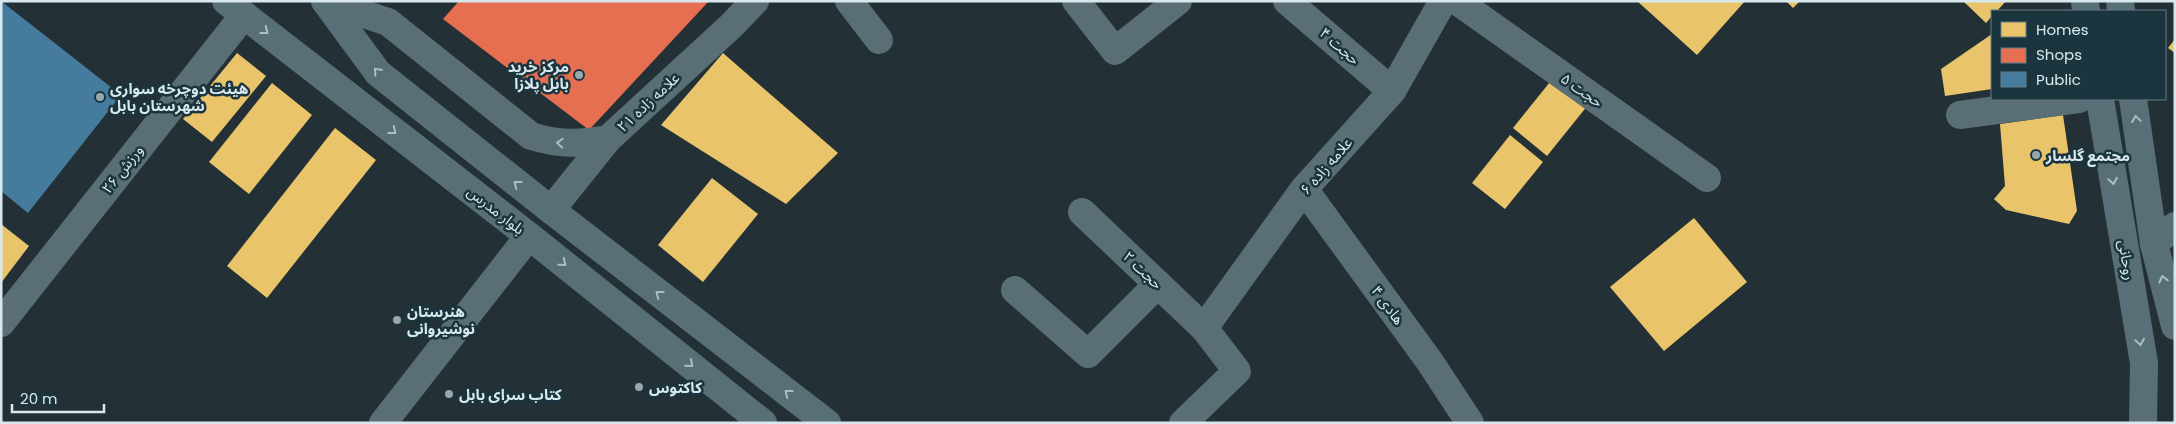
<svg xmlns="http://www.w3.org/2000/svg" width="2176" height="424" font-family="Poppins,'Noto Sans Arabic',sans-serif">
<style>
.homes{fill:#e9c46a}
.shops{fill:#e76f51}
.public{fill:#457b9d}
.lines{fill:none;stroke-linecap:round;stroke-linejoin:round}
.minor{stroke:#596e75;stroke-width:28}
.major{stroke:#596f77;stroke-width:28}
.oneway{stroke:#acbec4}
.oneway2{stroke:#acbdc3}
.poi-dot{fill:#99a8ad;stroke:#1b353e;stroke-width:2}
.labels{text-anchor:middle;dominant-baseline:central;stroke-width:5;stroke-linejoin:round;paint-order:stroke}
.street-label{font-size:15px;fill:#d9e8ed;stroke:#1b353e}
.poi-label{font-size:15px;font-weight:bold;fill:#d9e8ed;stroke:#1b353e;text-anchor:start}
</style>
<rect width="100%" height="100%" fill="#233136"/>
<g class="homes">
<path d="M1637 1H1745L1697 55Z"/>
<path d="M1786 1H1800L1793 8Z"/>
<path d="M1963 1H2006L1997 11H1992V16L1986 23Z"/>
<path d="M1992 34V89L1945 96 1941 69Z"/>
<path d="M2175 39V53L2168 48Z"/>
<path d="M237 53 266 76 212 142 183 119Z"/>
<path d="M723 53 838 153 786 204 661 125Z"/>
<path d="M1554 77 1588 105 1547 156 1513 128Z"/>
<path d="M272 83 312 115 249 194 209 162Z"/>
<path d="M2063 115 2077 211 2069 224 2006 210 1994 199 2005 186 2000 124Z"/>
<path d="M335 128 376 160 267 298 227 266Z"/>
<path d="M1510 135 1543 162 1505 209 1472 183Z"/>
<path d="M712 178 758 214 703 282 658 245Z"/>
<path d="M1694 218 1747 282 1664 351 1610 287Z"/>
<path d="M1 224 29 246 1 283Z"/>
</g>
<path class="shops" d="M459 1H709L589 130 443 19Z"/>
<path class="public" d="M1 1 121 95 28 213 1 191Z"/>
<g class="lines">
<g class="minor">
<path d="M325 1 388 22 531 136C560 145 579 144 608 139"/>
<path d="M849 1 879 40"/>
<path d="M1076 1 1115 51 1178 1"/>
<path d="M1287 1 1392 91"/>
<path d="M1457 1 1707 178"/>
<path d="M1960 115 2079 99"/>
<path d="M1304 189 1430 362 1470 423"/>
<path d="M551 210 608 139 732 25 755 1"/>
<path d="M1082 212 1204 328 1237 371 1183 423"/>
<path d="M2154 244 2175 226"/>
<path d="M1015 290 1088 354 1158 284"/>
<path d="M1 323 244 15"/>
<path d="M1204 328 1304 189 1392 91 1443 1"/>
<path d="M383 423 529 236"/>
</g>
<g class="major">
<path d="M226 1 529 236 763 423"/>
<path d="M325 1 378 73 551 210 827 423"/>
<path d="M2085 1 2086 11"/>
<path d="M2120 1 2121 11"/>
<path d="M2100 99 2144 363 2143 423"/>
<path d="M2133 99 2154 244 2175 326"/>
</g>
</g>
<defs><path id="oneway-chevron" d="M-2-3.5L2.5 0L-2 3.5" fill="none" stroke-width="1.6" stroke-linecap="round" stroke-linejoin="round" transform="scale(1.25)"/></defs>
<g class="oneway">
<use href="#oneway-chevron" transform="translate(265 31) rotate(38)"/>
<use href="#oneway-chevron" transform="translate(377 71) rotate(-132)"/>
<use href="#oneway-chevron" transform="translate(2136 119) rotate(-98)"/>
<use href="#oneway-chevron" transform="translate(393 131) rotate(38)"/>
<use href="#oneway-chevron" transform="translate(2113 181) rotate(81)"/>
<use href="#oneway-chevron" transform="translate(517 184) rotate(-142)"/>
<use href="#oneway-chevron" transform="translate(563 263) rotate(39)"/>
<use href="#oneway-chevron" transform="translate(2163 279) rotate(-104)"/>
<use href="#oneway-chevron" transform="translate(659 294) rotate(-142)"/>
<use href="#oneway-chevron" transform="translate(2140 342) rotate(81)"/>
<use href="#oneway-chevron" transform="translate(690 364) rotate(39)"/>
<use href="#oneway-chevron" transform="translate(788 393) rotate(-142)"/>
</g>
<use class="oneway2" href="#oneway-chevron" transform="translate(560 143) rotate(-177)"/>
<g class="poi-dot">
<circle cx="579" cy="75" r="5"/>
<circle cx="100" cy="97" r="5"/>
<circle cx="2036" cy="155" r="5"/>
<circle cx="397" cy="320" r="5"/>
<circle cx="639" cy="387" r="5"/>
<circle cx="449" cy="394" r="5"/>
</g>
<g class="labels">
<g class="street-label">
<text transform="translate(1340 46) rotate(41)">حجت ۴</text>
<text transform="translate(1582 90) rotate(35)">حجت ۵</text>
<text transform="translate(648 102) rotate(-43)">علامه زاده ۲۱</text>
<text transform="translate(1326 166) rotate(-49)">علامه زاده ۶</text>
<text transform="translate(122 169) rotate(-52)">ورزش ۲۶</text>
<text transform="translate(496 210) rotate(38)">بلوار مدرس</text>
<text transform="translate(2127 260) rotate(81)">روحانی</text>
<text transform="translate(1143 270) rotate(43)">حجت ۲</text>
<text transform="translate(1388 305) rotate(54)">هادی ۴</text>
</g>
<g class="poi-label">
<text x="569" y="66" text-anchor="end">مرکز خرید<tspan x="569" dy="17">بابل پلازا</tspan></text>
<text x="110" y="88">هیئت دوچرخه سواری<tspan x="110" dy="17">شهرستان بابل</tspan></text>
<text x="2046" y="155">مجتمع گلسار</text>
<text x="407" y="311">هنرستان<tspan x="407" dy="17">نوشیروانی</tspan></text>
<text x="649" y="387">کاکتوس</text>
<text x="459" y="394">کتاب سرای بابل</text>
</g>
</g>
<rect width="2176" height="424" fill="none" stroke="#d9e8ed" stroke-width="5"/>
<rect x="1991" y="10" width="175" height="90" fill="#1b353e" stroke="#677d84"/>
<rect x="2001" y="22" width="25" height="15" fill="#e9c46a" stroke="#677d84"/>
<text x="2036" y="35" font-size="15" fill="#d9e8ed">Homes</text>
<rect x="2001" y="48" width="25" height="15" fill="#e76f51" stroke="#677d84"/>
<text x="2036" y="60" font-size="15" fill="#d9e8ed">Shops</text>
<rect x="2001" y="72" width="25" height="15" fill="#457b9d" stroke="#677d84"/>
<text x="2036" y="85" font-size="15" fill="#d9e8ed">Public</text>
<path d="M12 404v8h92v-8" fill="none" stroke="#d9e8ed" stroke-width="2.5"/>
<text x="20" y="404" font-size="15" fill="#d9e8ed" stroke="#1b353e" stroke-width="4" paint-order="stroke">20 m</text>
</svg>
